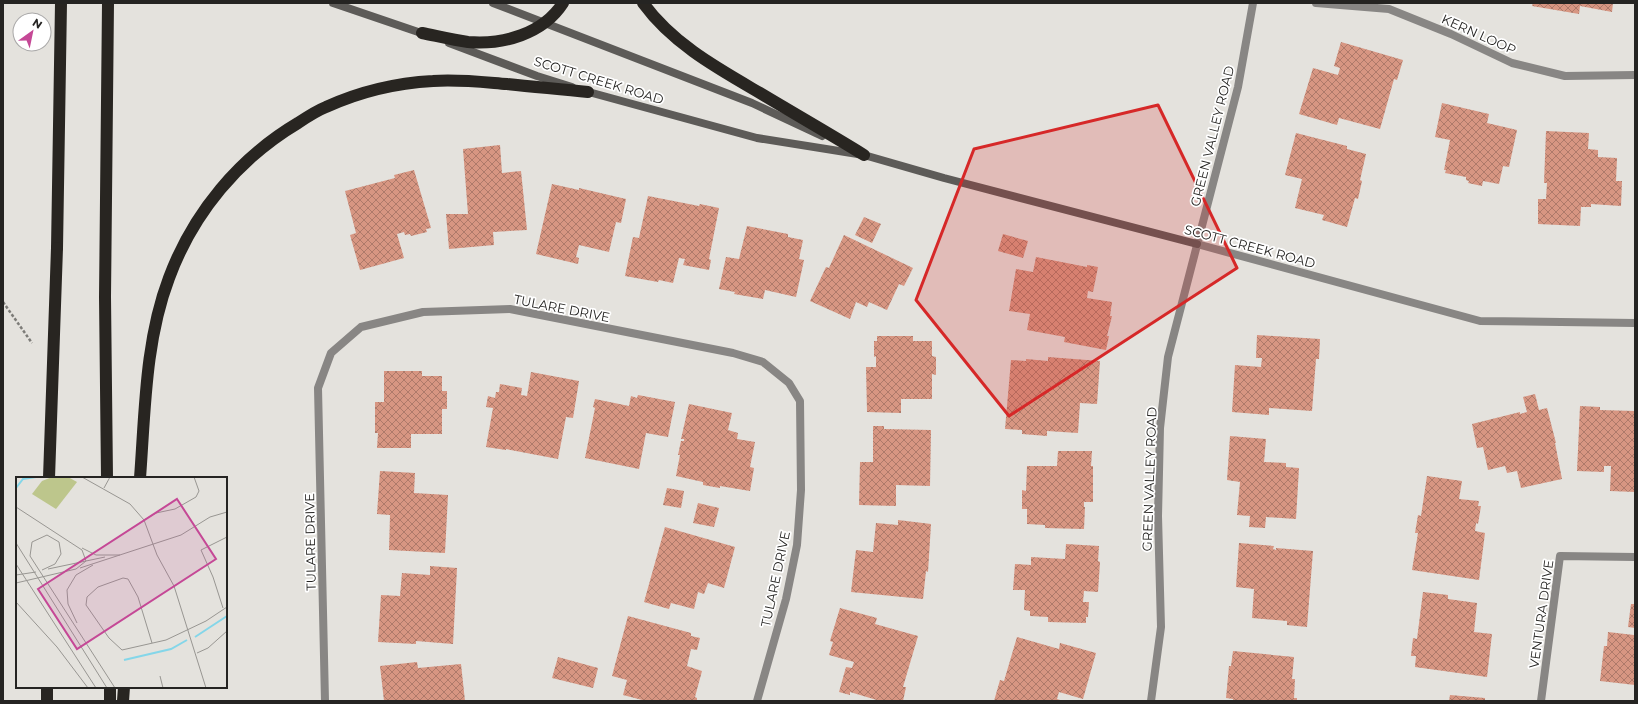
<svg xmlns="http://www.w3.org/2000/svg" width="1638" height="704" font-family="Montserrat,sans-serif">
<style>
.building{fill:url(#building-cross-hatch)}
.lines{fill:none;stroke-linecap:round;stroke-linejoin:round}
.path{stroke:#7d7c78;stroke-width:2.5;stroke-dasharray:3 2;stroke-linecap:butt}
.street{stroke:#888684;stroke-width:8}
.secondary{stroke:#5d5b58;stroke-width:8}
.highway{stroke:#282521;stroke-width:12}
.highway-bridge{stroke:#282521;stroke-width:12}
.marked{fill:#d62828;fill-opacity:0.2;stroke:#d62828;stroke-width:3;stroke-linejoin:round}
.labels{text-anchor:middle;dominant-baseline:central;stroke-width:3.5;stroke-linejoin:round;paint-order:stroke}
.street-label{font-size:13px;fill:#252422;stroke:#fff}
.inset-river{fill:none;stroke:#84d6e9;stroke-width:2}
.inset-road{fill:none;stroke:#989692;stroke-width:1}
.view{fill:#c54896;fill-opacity:0.15;stroke:#c54896;stroke-width:2}
.inset-edge{fill:none;stroke:#252422;stroke-width:2}
</style>
<defs>
<pattern id="building-cross-hatch" width="8" height="8" patternUnits="userSpaceOnUse"><rect width="8" height="8" fill="#d79682"/><path d="M0 0l8 8M0 8l8-8" fill="none" stroke="#ae7a6a"/></pattern>
</defs>
<rect width="100%" height="100%" fill="#e4e2dd"/>
<g class="building">
<path d="M1533 3H1613L1612 12 1580 6 1579 14 1532 6Z"/>
<path d="M1341 42 1403 60 1397 80 1394 79 1380 129 1339 118 1337 125 1299 114 1313 68 1338 75 1340 68 1334 66Z"/>
<path d="M1442 103 1489 114 1487 123 1517 130 1509 167 1503 166 1499 184 1483 181 1482 186 1468 183 1469 181 1466 180V177L1445 173 1446 170H1444L1450 140 1435 137Z"/>
<path d="M1546 131 1589 133 1588 149 1598 150V157L1617 158 1616 181H1622L1621 206 1591 204V207H1581L1580 226 1538 224V199H1546L1547 183H1544Z"/>
<path d="M1296 133 1347 146V149L1366 154 1360 180 1362 181 1358 199 1355 198 1347 227 1322 220 1324 215 1295 208 1302 179 1285 175Z"/>
<path d="M500 145 502 173 521 171 527 230 493 232 494 245 449 249 446 214H468L463 149Z"/>
<path d="M414 170 431 228 426 229 427 232 411 236 410 234 405 235 404 232 397 234 404 258 360 270 350 235 356 233 345 191 395 178 394 175Z"/>
<path d="M552 184 579 190V188L626 199 621 223 616 222 609 252 579 245 576 257 579 258 578 264 536 254Z"/>
<path d="M648 196 699 206 700 204 719 208 709 259 711 260 709 270 683 265 685 259 679 258 673 283 659 280 658 282 625 276 633 237 639 238Z"/>
<path d="M864 217 881 224 872 243 855 235Z"/>
<path d="M747 226 788 234V237L803 240 799 259 804 260 796 297 765 290 763 299 734 294 735 292 719 289 726 257 739 259Z"/>
<path d="M1003 234 1028 241 1023 258 998 251Z"/>
<path d="M844 235 913 268 904 286 899 284 887 310 869 302 867 307 856 302 850 319 810 301 826 267 829 268Z"/>
<path d="M1036 257 1087 267V265L1098 267 1093 292 1088 291 1087 298 1112 302 1110 316H1112L1107 336H1109L1106 350 1064 342 1065 337 1027 330 1030 314 1009 311 1016 269 1033 272Z"/>
<path d="M1257 335 1320 339 1319 359H1316L1312 411 1269 408V415L1232 412 1235 365 1261 367 1262 358H1256Z"/>
<path d="M877 336H913V341H932V356L936 357V375L932 374V399H901V413L867 412 866 367H876V356L874 357V341H877Z"/>
<path d="M1048 357 1100 361 1097 404 1080 403 1078 433 1047 431V436L1022 434V430L1005 429 1011 360 1026 361V359L1048 361Z"/>
<path d="M384 371H422V376H442V391H447V409H442V434H411V448H377L378 433H375V402H384Z"/>
<path d="M531 372 579 381 573 418 566 417 558 459 506 449V450L486 447 493 408 486 407 488 396 495 398 496 392H499L500 384 522 388 521 395 527 396Z"/>
<path d="M1535 394 1539 410 1547 408 1556 443H1555L1562 479 1521 488 1517 471 1507 473 1505 466 1488 470 1483 447 1477 448 1472 424 1520 412V414L1527 412 1523 397Z"/>
<path d="M638 395 675 402 668 437 646 433 639 469 585 458 595 408 593 407 595 399 629 406 631 396 637 398Z"/>
<path d="M689 404 732 413 728 430 738 433 737 439 755 442 750 467 754 468 750 491 720 486V488L703 485V482L676 476 680 455H678L681 441H684V439H681Z"/>
<path d="M1580 406 1600 407V410L1635 411V492L1610 491 1611 466H1604V472L1577 471Z"/>
<path d="M873 426H884V429L931 430 930 486 896 485V506L859 505 860 462H873Z"/>
<path d="M1230 436 1266 439 1264 462 1286 463V467L1299 468 1296 519 1266 517 1265 528 1249 527 1250 516 1237 515 1240 482 1227 480Z"/>
<path d="M1058 451H1092L1091 466H1093V502H1084V507H1085L1084 529 1045 528V525L1027 524V509H1022V490L1026 491 1027 466H1057Z"/>
<path d="M380 471 415 473 414 493 448 495 445 553 389 550 390 515 377 514Z"/>
<path d="M1427 476 1462 481 1459 499 1479 501 1478 506H1481L1478 524 1476 523 1475 531 1485 533 1479 580 1412 570 1418 533H1415L1418 515 1421 516Z"/>
<path d="M667 488 684 491 681 508 663 505Z"/>
<path d="M698 503 719 508 714 527 693 523Z"/>
<path d="M898 520 931 524 928 572 926 571 923 599 851 592 856 550 873 552 876 523 898 525Z"/>
<path d="M665 527 735 547 724 588 708 583 704 594 698 592 694 609 671 603 669 609 644 602Z"/>
<path d="M1239 543 1274 546 1273 549 1276 550V548L1313 551 1307 627 1287 625V621L1252 618 1254 589 1236 587Z"/>
<path d="M1066 544 1099 546 1098 561 1100 562 1098 592 1084 591 1083 602H1089L1088 617H1086V623L1048 622V617L1030 616V611L1024 610 1025 590H1013L1015 564 1031 565V557L1065 559Z"/>
<path d="M430 566 457 568 453 644 416 641V644L378 642 381 595 400 596 402 573 430 575Z"/>
<path d="M1423 592 1448 595V599L1477 603 1474 632 1492 634 1487 677 1415 667 1416 656H1411L1413 638 1417 639Z"/>
<path d="M1631 604H1635V628L1628 627Z"/>
<path d="M840 608 877 618 875 624 918 636 903 687H906L903 701H880L850 692V695L839 692 846 667 852 668 854 662 829 655 833 642 830 641Z"/>
<path d="M628 616 691 633V636L700 638 697 650 691 649 687 666 702 671 695 697 697 698V701H646L623 695 627 680 612 676Z"/>
<path d="M1608 632 1634 635 1635 632V685L1600 681 1604 646H1607Z"/>
<path d="M1017 637 1059 649 1060 643 1096 653 1083 699 1059 692 1057 699 1063 701H994L1000 680 1004 681Z"/>
<path d="M1233 651 1294 657 1292 679H1295L1294 698H1297V701H1233V699L1226 698 1229 666H1231Z"/>
<path d="M558 657 598 668 593 688 552 678Z"/>
<path d="M417 662 418 668 461 664 465 701H384L380 666Z"/>
<path d="M1450 695 1485 698V701H1449Z"/>
</g>
<g class="lines">
<path class="path" d="M3 302 32 343"/>
<g class="street">
<path d="M1316 3 1389 9 1451 34 1512 63 1565 76 1635 75"/>
<path d="M1197 244 1480 321 1635 323"/>
<path d="M325 701 318 388 331 353 361 327 423 312 510 309 733 353 763 362 789 383 800 401 801 490 797 545 786 599 757 701"/>
<path d="M1151 701 1161 627 1158 516 1160 428 1168 357 1238 87 1253 3"/>
<path d="M1541 701 1560 556 1635 557"/>
</g>
<g class="secondary">
<path d="M333 3 427 35"/>
<path d="M493 3 752 103 822 136"/>
<path d="M449 43 537 76 572 87"/>
<path d="M585 91 757 138 864 155 944 178 1197 244"/>
</g>
<g class="highway">
<path d="M643 3C673 44 717 68 760 93 795 114 830 134 864 155"/>
<path d="M422 33C437 36 453 40 468 42 503 45 543 34 563 3"/>
<path d="M57 248 61 3"/>
<path d="M107 478 105 297 108 3"/>
<path d="M140 478C145 412 145 341 169 278 193 213 239 158 298 123 307 117 316 111 326 107 359 92 396 83 433 81 457 79 482 82 507 84 534 87 561 89 588 92"/>
<path d="M110 687V701"/>
<path d="M47 701V687"/>
<path d="M123 701 124 687"/>
</g>
<path class="highway-bridge" d="M49 478 57 248"/>
</g>
<path class="marked" d="M1158 105 1237 268 1009 416 916 300 974 149Z"/>
<g class="labels">
<g class="street-label">
<text transform="translate(1479 34) rotate(24)">KERN LOOP</text>
<text transform="translate(599 80) rotate(17)">SCOTT CREEK ROAD</text>
<text transform="translate(1212 136) rotate(-76)">GREEN VALLEY ROAD</text>
<text transform="translate(1250 246) rotate(15)">SCOTT CREEK ROAD</text>
<text transform="translate(562 308) rotate(11)">TULARE DRIVE</text>
<text transform="translate(1149 479) rotate(-88)">GREEN VALLEY ROAD</text>
<text transform="translate(310 542) rotate(-91)">TULARE DRIVE</text>
<text transform="translate(775 579) rotate(-78)">TULARE DRIVE</text>
<text transform="translate(1541 614) rotate(-82)">VENTURA DRIVE</text>
</g>
</g>
<g transform="translate(16 477)">
<rect width="211" height="211" fill="#e4e2dd"/>
<path d="M36 0H52L61 5 40 32 16 17 26 4Z" fill="#bdc68c"/>
<path class="inset-river" d="M0 11 7 2 20 0M179 160 211 139M108 183 155 172 171 163"/>
<path class="inset-road" d="M66 0 114 27 128 43 141 78 158 109 190 211M88 11 94 0M0 30 66 73 70 84 60 92M128 43 140 36 159 32 180 20 183 14 178 0M0 66 91 211M66 71 80 78H104M0 87 80 211M64 91 165 58 194 40 211 35M32 92 89 80M26 93 39 87 45 77 43 65 31 58 16 65 14 79 99 211M0 98 20 95M0 106 60 92M0 125 41 170 72 211M207 131 197 100 185 73 211 60M61 146 52 127 51 113 60 98 77 88M136 166 122 120 112 102 107 101 82 110 71 120 70 128 93 161 106 173 150 163 190 144 211 130M181 176 192 171 211 154M144 199 147 211"/>
<path class="view" d="M161 22 200 82 61 172 22 112Z"/>
<rect width="211" height="211" class="inset-edge"/>
</g>
<rect width="1638" height="704" fill="none" stroke="#252422" stroke-width="8"/>
<g transform="translate(32 32) rotate(33)"><circle r="19" fill="#ffffff" stroke="#a8a7a7"/>
<path d="M0-3L7 15L0 10L-7 15Z" fill="#c54896"/>
<text y="-6" font-size="11" font-weight="bold" text-anchor="middle" fill="#252422">N</text>
</g>
</svg>
